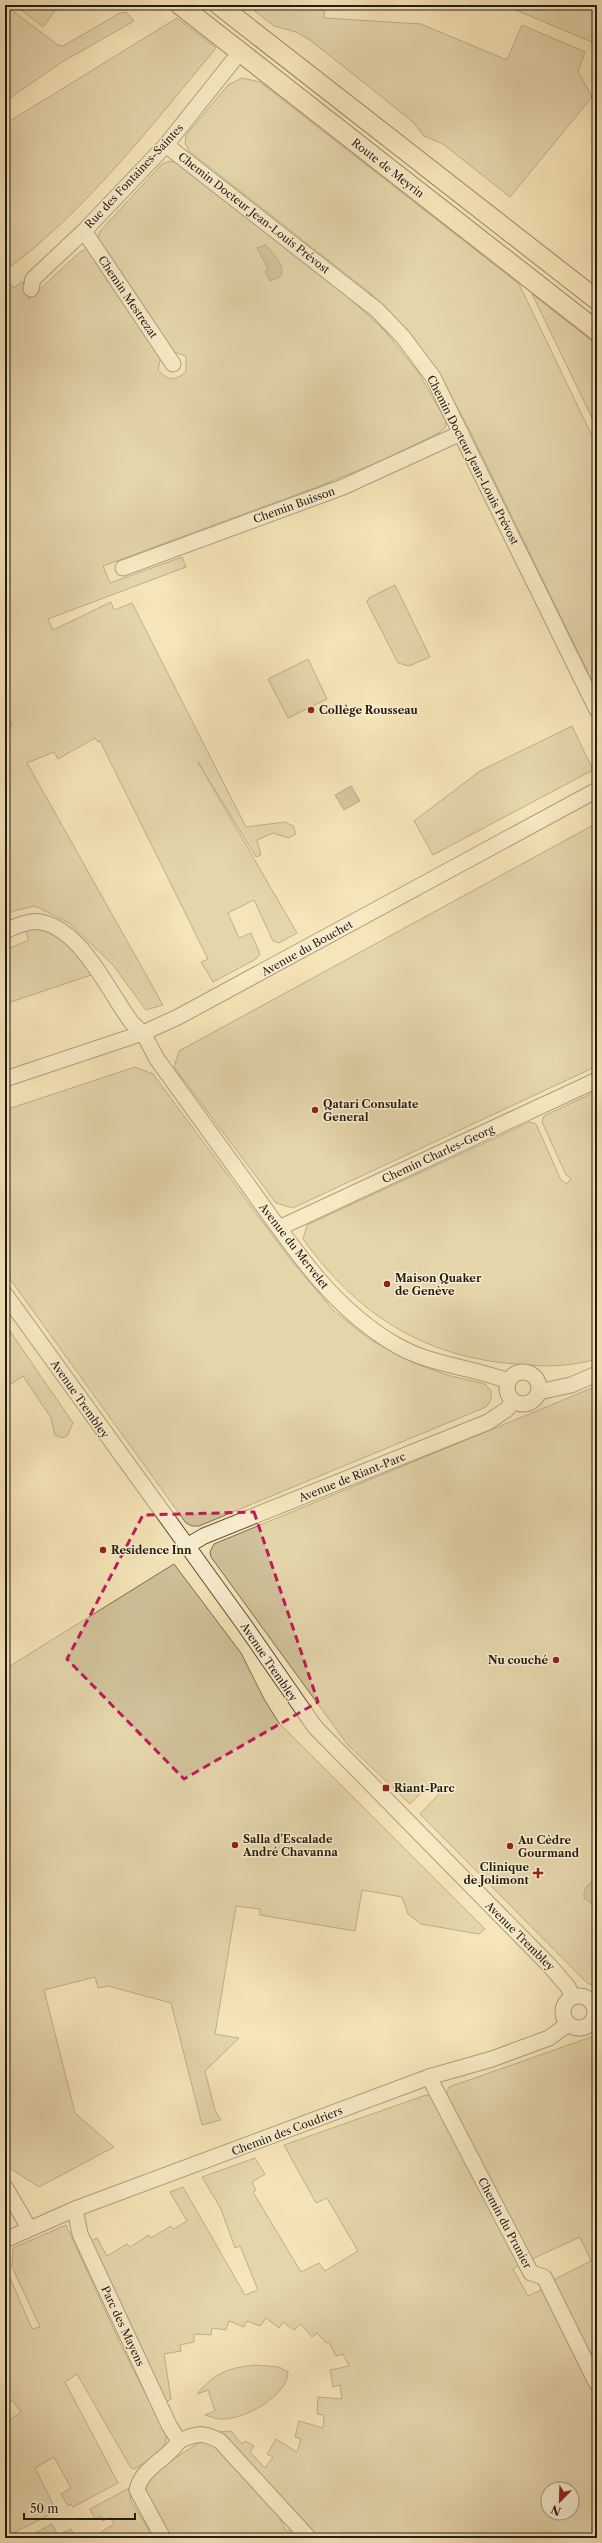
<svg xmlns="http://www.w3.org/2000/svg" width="602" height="2543" font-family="'Libre Caslon Text',serif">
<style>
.green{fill:#d1c29b;stroke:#7a6e54;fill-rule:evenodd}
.water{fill:#aea07e;stroke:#776a51}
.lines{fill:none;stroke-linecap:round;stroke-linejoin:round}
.minor-casing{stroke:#584d38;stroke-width:17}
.major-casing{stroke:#241a0e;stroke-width:21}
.minor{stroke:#f8eed1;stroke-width:15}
.major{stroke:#f5e5b8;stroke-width:19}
.marked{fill:none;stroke:#c2185b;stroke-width:3;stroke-dasharray:8 5;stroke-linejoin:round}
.poi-dot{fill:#8f2418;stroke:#f8eed1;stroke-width:1.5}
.labels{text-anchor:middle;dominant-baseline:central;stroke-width:3;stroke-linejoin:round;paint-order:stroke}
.street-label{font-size:11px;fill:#241a0e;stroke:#f8eed1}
.poi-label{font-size:11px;font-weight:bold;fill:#241a0e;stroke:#f8eed1;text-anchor:start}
</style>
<rect width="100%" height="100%" fill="#f5e5b8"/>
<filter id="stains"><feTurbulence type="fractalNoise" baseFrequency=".005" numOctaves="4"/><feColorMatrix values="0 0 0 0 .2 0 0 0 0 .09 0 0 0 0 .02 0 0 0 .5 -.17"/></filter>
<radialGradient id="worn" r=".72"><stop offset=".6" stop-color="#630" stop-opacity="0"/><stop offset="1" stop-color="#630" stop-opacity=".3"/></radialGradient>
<g class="green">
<path d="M5 5 58 45 63 46 120 13 126 12 134 21 62 62 7 100Z"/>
<path d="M15 5H59L43 27Z"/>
<path d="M247 5H325L324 18 421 24 507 60 522 25 585 52 578 71 592 97 510 197 443 144 424 136 412 121 310 40 296 32 274 26Z"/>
<path d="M504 5H597V29L592 42Z"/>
<path d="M177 18 216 48C151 126 87 210 5 271V124Z"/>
<path d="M242 78 260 82 519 284 597 446V691L469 429 440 375 410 333 369 292 189 151 185 143 186 135 228 85Z"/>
<path d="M170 161 178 163 345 294 384 330 418 372 446 421 445 428 439 433 381 461 317 487 103 566 110 583 182 557 186 567 48 619 53 630 111 602 114 610 132 603 246 827 285 822 293 826 296 834 289 838 273 833 257 840 261 855 256 857 198 762 297 933 279 943 273 941 254 900 228 913 239 938 251 933 260 954 256 959 213 982 201 962 208 959 100 741 98 742 95 738 58 759 54 752 27 763 163 1005 146 1010 113 965 69 923 35 906 13 911 5 916V721L8 727 12 725 5 710V278L14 288 23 281 29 299 80 252 86 249 91 252 161 357 158 370C168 381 175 381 186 372V356L171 351 100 245 98 237 101 230 162 164Z"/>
<path d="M532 294 597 345V428Z"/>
<path d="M395 585 430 657 409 666 398 663 367 602 369 598Z"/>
<path d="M308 659 327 699 288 718 268 679Z"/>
<path d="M572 726 593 770 433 855 414 821 480 771Z"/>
<path d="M597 823V1066L293 1208 276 1203 174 1067 179 1051Z"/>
<path d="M24 928C65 928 69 946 94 974L5 1004V950L29 940Z"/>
<path d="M135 1067 153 1074 290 1259 334 1311 369 1339 414 1363 447 1375 485 1384 491 1391V1400L486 1407 199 1526H192L186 1523 5 1272V1110Z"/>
<path d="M597 1091V1239L591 1242 597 1257V1359C569 1367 544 1367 516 1364 423 1357 357 1314 303 1239L307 1225 530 1122 536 1124 561 1180 567 1184 571 1178 566 1175 542 1122 544 1116Z"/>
<path d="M5 1324 73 1423 67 1436 62 1438 55 1435 51 1418 23 1376 5 1388Z"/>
<path d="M597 1386V1987L587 1983 420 1814 439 1794 430 1784 410 1804 347 1744 211 1557 210 1552 214 1544Z"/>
<path d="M174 1564 241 1653 264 1699 279 1723 485 1929 479 1934 421 1924 408 1914 402 1897 362 1890 355 1931 260 1915V1909L236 1906 215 2034 239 2038 205 2071 215 2110 221 2120 202 2125 171 2003 108 1986 98 1988 95 1977 44 1990 75 2113 114 2147 39 2187 5 2165V1669Z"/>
<path d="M597 2035V2366L553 2280 591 2261 580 2237 530 2260 446 2095 449 2087Z"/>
<path d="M426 2095 434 2097 519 2265 513 2269 528 2296 543 2289 597 2399V2538H318L218 2432 231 2431 242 2444 245 2441 254 2446 250 2452 265 2468 273 2457 267 2454 276 2439 297 2452 301 2439 295 2437 299 2421 323 2428 324 2415 317 2414 318 2397 342 2399 340 2385 333 2387 330 2370 349 2366 343 2354 336 2356 329 2342 326 2343 317 2333 312 2337 301 2324 294 2330 283 2322 279 2328 266 2318 260 2326 247 2321 244 2327 229 2321 226 2330 212 2328 211 2335 194 2334V2342L180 2345 181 2351 164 2354 171 2399 166 2402 110 2281 89 2242 97 2238 107 2256 127 2244 130 2247 149 2235 151 2238 171 2226 174 2229 187 2221 170 2192 183 2187 245 2295 258 2290 240 2246 235 2248 221 2209 202 2177 255 2158 265 2174 252 2182 256 2190 253 2192 301 2272 319 2263 325 2271 358 2251 327 2198 316 2203 284 2145ZM548 2489H572V2513H548Z"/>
<path d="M66 2225 121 2345 167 2436 163 2450 135 2469 131 2468 77 2374 65 2382 118 2483 73 2507 71 2504 68 2506 61 2494 71 2488 54 2457 35 2468 55 2508 47 2516 9 2535H5V2528L10 2525 5 2515V2423L21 2412 13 2401 6 2404 5 2402V2266L32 2329 40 2327 12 2267 13 2248Z"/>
<path d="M256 2365 279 2367 288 2372C288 2396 242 2421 220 2419 215 2419 210 2416 205 2415L215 2411 208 2390 197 2394C216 2372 228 2368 256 2365Z"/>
<path d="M203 2440 218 2445 282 2514 280 2519 286 2531 292 2530 302 2538H169L145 2492V2482L172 2460Z"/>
<path d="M129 2488 131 2501 154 2538H92L114 2524 110 2517 103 2521 100 2516 95 2519 90 2509Z"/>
<path d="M52 2524 58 2535 71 2529 75 2538H26Z"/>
</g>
<g class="water">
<path d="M266 245C273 254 287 266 280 277L270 281 265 271 268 269 257 248Z"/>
<path d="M351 786 360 801 344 810 335 795Z"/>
<path d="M597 1879V1903L593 1905 584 1898C583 1889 588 1882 597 1879Z"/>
</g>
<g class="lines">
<g class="minor-casing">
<g id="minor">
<path d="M166 145 377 310 403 337 433 377 597 710"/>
<path d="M84 231 173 364"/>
<path d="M31 289 33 279 84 231 166 145 240 52"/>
<path d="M123 568 343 487 461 433"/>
<path d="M5 931C16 926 29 920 41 922 82 930 108 991 132 1023L143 1033 157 1059C189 1103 221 1148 253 1192 294 1249 333 1309 396 1345 430 1365 472 1367 508 1381"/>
<path d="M5 1079 143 1033 178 1017 597 790"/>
<path d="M279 1228 597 1080"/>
<path d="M5 1294 245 1626 315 1727 549 1965 568 1987 573 1997"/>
<circle cx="523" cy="1388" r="16"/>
<path d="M539 1392 571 1385 597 1374"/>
<path d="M187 1546 204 1536 488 1422 506 1410 513 1402"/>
<circle cx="579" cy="2012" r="16"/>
<path d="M429 2077 531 2273 544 2277 597 2384"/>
<path d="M5 2187 29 2228"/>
<path d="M75 2209 80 2234 169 2425 179 2441C167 2460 142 2467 137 2490L163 2538"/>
<path d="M5 2240 75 2209 429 2077 492 2059 549 2038 568 2024"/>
<path d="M179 2441C197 2433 202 2432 220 2441L309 2538"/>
</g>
</g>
<g class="major-casing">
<g id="major">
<path d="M180 5 597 331"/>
<path d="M219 5 597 300"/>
</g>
</g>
<use href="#minor" class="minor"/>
<use href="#major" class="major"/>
</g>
<path d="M0 0H602V2543H0ZM254 1512 318 1702 184 1779 67 1659 143 1515Z" fill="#f5e5b8" fill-opacity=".55" fill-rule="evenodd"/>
<path class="marked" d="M254 1512 318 1702 184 1779 67 1659 143 1515Z"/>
<g class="poi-dot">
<circle cx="311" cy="710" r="4"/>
<circle cx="315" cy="1110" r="4"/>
<circle cx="387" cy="1284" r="4"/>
<circle cx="103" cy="1550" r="4"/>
<circle cx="556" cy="1660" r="4"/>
<rect x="382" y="1784" width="8" height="8" rx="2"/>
<circle cx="235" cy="1845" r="4"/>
<circle cx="510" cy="1846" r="4"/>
<path d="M536 1867h4v4h4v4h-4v4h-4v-4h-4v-4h4z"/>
</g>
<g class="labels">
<g class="street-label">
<text transform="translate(388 168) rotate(38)">Route de Meyrin</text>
<text transform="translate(134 176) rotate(-47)">Rue des Fontaines-Saintes</text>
<text transform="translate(254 213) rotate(38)">Chemin Docteur Jean-Louis Prévost</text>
<text transform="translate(128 297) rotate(56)">Chemin Mestrezat</text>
<text transform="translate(473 460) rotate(63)">Chemin Docteur Jean-Louis Prévost</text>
<text transform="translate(294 505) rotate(-20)">Chemin Buisson</text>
<text transform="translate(307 948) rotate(-29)">Avenue du Bouchet</text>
<text transform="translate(438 1154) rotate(-25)">Chemin Charles-Georg</text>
<text transform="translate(294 1246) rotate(52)">Avenue du Mervelet</text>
<text transform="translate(80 1399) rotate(55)">Avenue Trembley</text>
<text transform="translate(352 1477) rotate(-22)">Avenue de Riant-Parc</text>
<text transform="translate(269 1662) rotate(56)">Avenue Trembley</text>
<text transform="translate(520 1936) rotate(45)">Avenue Trembley</text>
<text transform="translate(287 2131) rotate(-21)">Chemin des Coudriers</text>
<text transform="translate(505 2223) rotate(62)">Chemin du Prunier</text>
<text transform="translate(123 2326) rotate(65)">Parc des Mayens</text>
</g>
<g class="poi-label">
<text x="319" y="710">Collège Rousseau</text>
<text x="323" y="1104">Qatari Consulate<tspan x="323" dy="13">General</tspan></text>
<text x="395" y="1278">Maison Quaker<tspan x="395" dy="13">de Genève</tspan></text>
<text x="111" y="1550">Residence Inn</text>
<text x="548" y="1660" text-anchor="end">Nu couché</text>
<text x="394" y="1788">Riant-Parc</text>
<text x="243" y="1839">Salla d'Escalade<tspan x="243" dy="13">André Chavanna</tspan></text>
<text x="518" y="1840">Au Cèdre<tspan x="518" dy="13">Gourmand</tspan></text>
<text x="529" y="1867" text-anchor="end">Clinique<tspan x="529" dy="13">de Jolimont</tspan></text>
</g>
</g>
<rect width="602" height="2543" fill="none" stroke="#f5e5b8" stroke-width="20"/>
<rect x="6" y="6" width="590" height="2531" fill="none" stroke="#241a0e" stroke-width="2"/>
<rect x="10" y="10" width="582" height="2523" fill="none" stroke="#241a0e"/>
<g transform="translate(560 2501) rotate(203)"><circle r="19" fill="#f8eed1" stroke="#a39983"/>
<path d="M0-3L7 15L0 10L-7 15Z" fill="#8f2418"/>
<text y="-6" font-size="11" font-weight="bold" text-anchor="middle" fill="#241a0e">N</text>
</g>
<path d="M24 2513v6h111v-6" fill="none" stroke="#241a0e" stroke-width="2"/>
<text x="30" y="2513" font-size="12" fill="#241a0e" stroke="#f8eed1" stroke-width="3" paint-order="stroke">50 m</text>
<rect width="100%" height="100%" filter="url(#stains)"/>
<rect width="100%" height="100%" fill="url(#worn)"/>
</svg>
